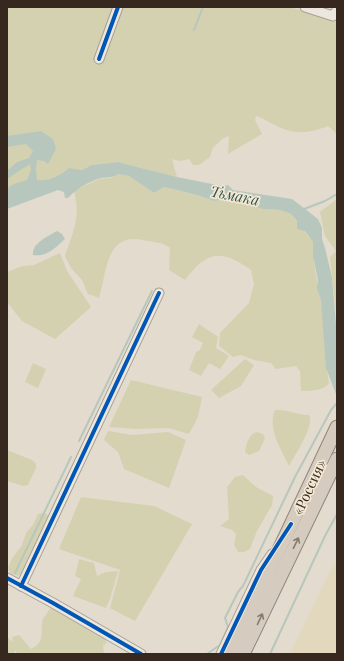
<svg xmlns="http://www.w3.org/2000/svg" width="344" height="661" font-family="'Playfair Display',serif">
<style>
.farmland{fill:#e2d8be}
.green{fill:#d4d1b0}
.water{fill:#b8c7bd}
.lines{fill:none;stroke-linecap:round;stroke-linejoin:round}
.stream{stroke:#b8c7bd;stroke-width:2}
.minor-casing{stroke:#a8a096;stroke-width:11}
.highway-casing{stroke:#8d867d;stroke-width:15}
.minor{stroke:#ebe6de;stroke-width:9}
.highway{stroke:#d5cbbe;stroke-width:13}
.cycleway-casing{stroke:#f3e8d3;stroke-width:6}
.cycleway{stroke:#0057b8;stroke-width:4}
.oneway{stroke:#867a6e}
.labels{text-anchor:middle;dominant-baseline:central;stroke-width:3.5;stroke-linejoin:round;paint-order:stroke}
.street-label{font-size:14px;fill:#36281e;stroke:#f3e8d3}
.water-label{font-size:15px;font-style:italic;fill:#2e5550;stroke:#f3e8d3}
</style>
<rect width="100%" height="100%" fill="#e3dbcd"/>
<path class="farmland" d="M337 563V654H290L332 567Z"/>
<g class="green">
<path d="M7 7H290L337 22V137L335 132 328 126C307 134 293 135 273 124 267 121 263 118 256 116L255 120 262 134 228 154 229 136 222 139 213 148 210 157 199 165H193L189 159 179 161 172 159 177 177 118 162 93 165 82 170 69 168 65 173 7 194Z"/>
<path d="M119 174 129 176 154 193 164 187 197 195 214 201 225 199 263 209 280 210 291 214 313 242C313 262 317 282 321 300 326 327 324 356 329 383 324 391 309 391 301 391L300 371 296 366 276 369 271 363 254 360 241 355 233 357 219 346 220 333 249 303 254 284 251 270C222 249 207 250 185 280L169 270 170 248C162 242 153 242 143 240 105 232 107 273 99 298L88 294 82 280 71 268 65 256C73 232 81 217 74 191L99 179 111 178Z"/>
<path d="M337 199V322L330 257 336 251 325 236 320 212Z"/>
<path d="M60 253 67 271 91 307 55 339 22 321 7 302V272L23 266 34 265Z"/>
<path d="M199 324 218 337 216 348 229 356 220 369 209 363 201 376 189 370 196 352 200 350 203 343 192 337Z"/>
<path d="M245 359 254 365 241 386 219 398 211 390Z"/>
<path d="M33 363 46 369 38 388 25 382Z"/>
<path d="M131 380 202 397 198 417 189 434 168 428 136 429 109 427Z"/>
<path d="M275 410C287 409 297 415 309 415 315 425 295 455 289 466 281 449 267 428 275 410Z"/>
<path d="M108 431 132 435 168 432 186 440 169 488 124 469 118 452 104 440Z"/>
<path d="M257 432 263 434 265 438 259 451 249 455 245 452C246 444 249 434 257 432Z"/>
<path d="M7 450 32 460 36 464V468L28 485 23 486 7 481Z"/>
<path d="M243 475 256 487 273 496 272 505 257 531 250 549 244 552H238L234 545 236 534 232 530 220 526 229 519 227 487 235 477Z"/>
<path d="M81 497 154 506 192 524 135 621 110 608 120 570 59 549Z"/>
<path d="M44 513 50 516 23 573 18 576 11 574 8 568 11 560 22 545 26 533 33 525 38 514Z"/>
<path d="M79 559 94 563 97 576 106 572 118 571 110 599 106 608 73 596 81 579 75 576Z"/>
<path d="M50 608 58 610 106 640V644L103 645 104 654H16V650L13 654H7V637L13 642 12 637 19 635 31 649C47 641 39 633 43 619 45 616 48 612 50 608Z"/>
</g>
<g class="water">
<path d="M41 131 53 139 56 149 48 164 44 161 37 160 36 169 37 180C47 182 62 175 69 168L82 170 92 165 118 162 177 177 222 186 228 185 233 190 292 199 318 219 322 228V239L325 248 332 277 337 336V397L326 368 321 300 317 288 318 280 313 256V242L305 231 297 229V221L291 214 280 210 263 209 225 199 214 201 197 195 164 187 154 193 129 176 119 174C112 178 109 177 101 178 90 181 76 189 68 198H65L64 192 58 190 7 209C7 185 4 187 27 180L31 170 30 164 7 179V171L17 162 29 158 33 151 26 144 7 147V136Z"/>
<path d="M57 231 62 234 65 239C55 248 47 257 33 255 32 243 47 237 57 231Z"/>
</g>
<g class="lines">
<g class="stream">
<path d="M194 30 203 7"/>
<path d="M304 209 325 201 337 194"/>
<path d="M79 441 152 291"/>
<path d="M15 573 71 457"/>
<path d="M207 654 220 645 228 627 225 618 238 592 243 586 295 477 331 410 337 403"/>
<path d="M270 654 325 536 337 514"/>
</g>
<g class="minor-casing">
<g id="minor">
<path d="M305 7 333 16 337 10"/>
<path d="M99 59 118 7"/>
<path d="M7 578 53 603 141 654"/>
<path d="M21 586 159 293"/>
<path d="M221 654 261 570 272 554"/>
</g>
</g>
<g class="highway-casing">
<g id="highway">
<path d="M230 654 337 427"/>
<path d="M243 654 337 459"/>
</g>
</g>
<use href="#minor" class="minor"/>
<use href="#highway" class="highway"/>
<g class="cycleway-casing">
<g id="cycleway">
<path d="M99 59 118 7"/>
<path d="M7 578 53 603 141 654"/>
<path d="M21 586 159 293"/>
<path d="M221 654 261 570 291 524"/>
</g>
</g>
<use href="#cycleway" class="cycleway"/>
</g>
<defs><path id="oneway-shaft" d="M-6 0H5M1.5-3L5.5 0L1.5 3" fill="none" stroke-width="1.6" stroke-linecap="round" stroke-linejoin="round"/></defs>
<g class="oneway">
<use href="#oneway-shaft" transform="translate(296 543) rotate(-64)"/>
<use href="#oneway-shaft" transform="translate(260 619) rotate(-65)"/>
</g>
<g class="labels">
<g class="street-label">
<text transform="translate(309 487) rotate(-65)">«Россия»</text>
</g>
<g class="water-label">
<text transform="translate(235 195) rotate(11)">Тьмака</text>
</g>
</g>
<rect width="344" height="661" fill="none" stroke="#36281e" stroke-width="16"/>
</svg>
